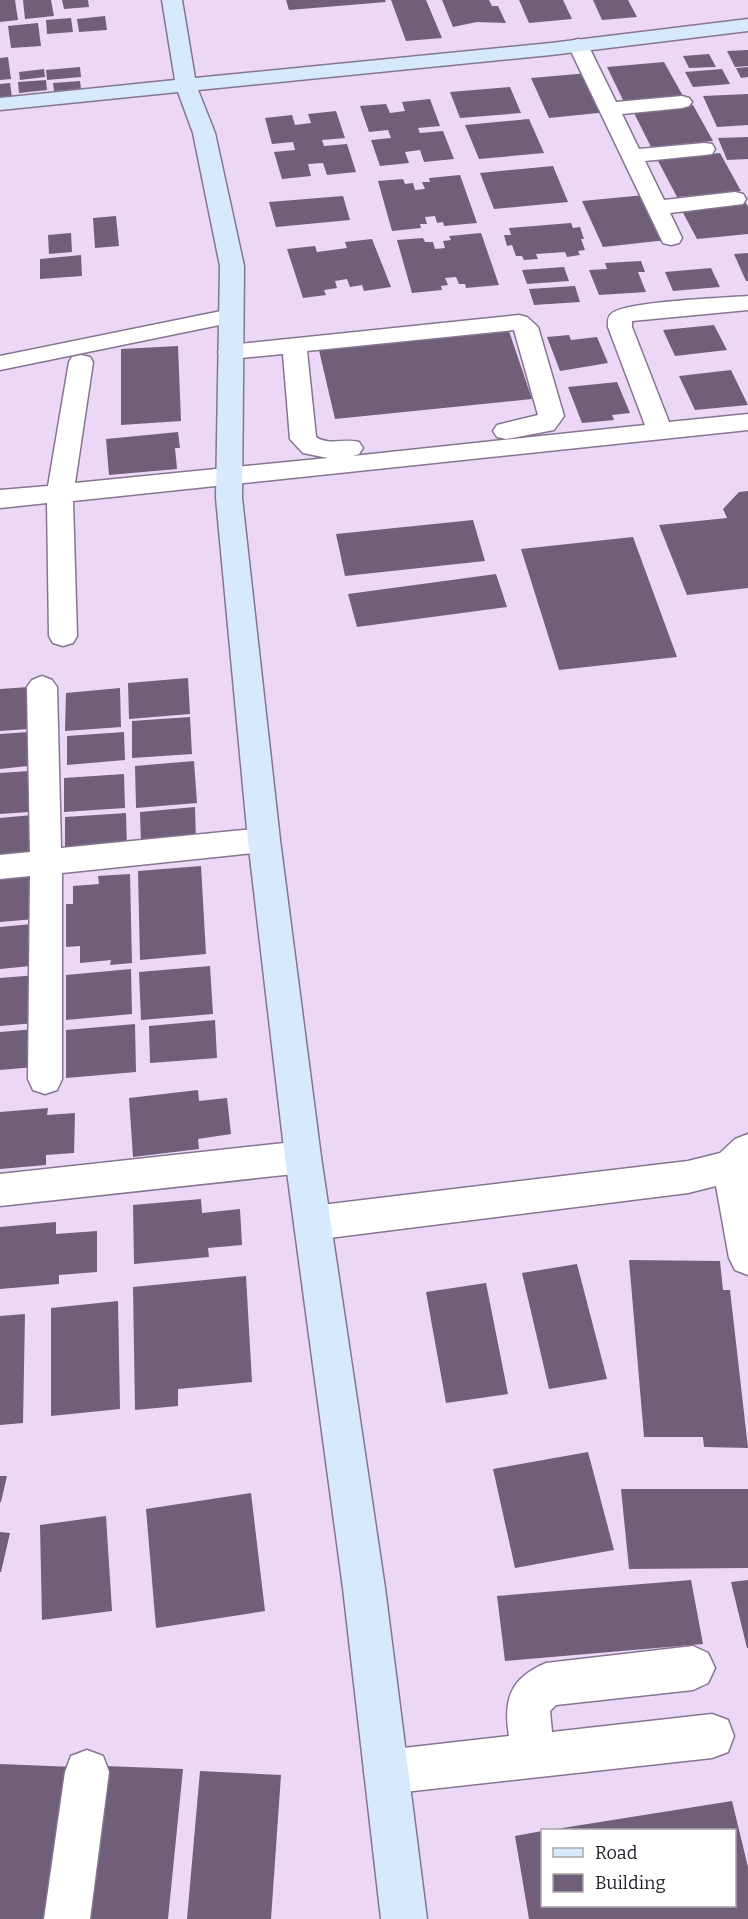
<svg xmlns="http://www.w3.org/2000/svg" width="748" height="1919" font-family="Bitter,serif">
<style>
.building{fill:#715f79}
.lines{fill:none;stroke-linecap:round;stroke-linejoin:round}
.street-casing{stroke:#87758f;stroke-width:3}
.secondary-casing{stroke:#87758f;stroke-width:3}
.street{fill:#fff;fill-rule:evenodd}
.secondary{fill:#d7e9fd;fill-rule:evenodd}
</style>
<rect width="100%" height="100%" fill="#ecd8f6"/>
<g class="building">
<path d="M0 0H15L18 20 0 22Z"/>
<path d="M23 0H51L54 16 25 19Z"/>
<path d="M62 0H88L89 7 64 9Z"/>
<path d="M286 0H385L386 2 289 10Z"/>
<path d="M391 0H426L442 38 406 41Z"/>
<path d="M442 0H489L492 6H498L506 23 477 22 453 27Z"/>
<path d="M519 0H563L572 19 529 23Z"/>
<path d="M593 0H628L637 17 602 20Z"/>
<path d="M105 16 107 30 79 32 77 19Z"/>
<path d="M71 18 73 32 47 34 46 20Z"/>
<path d="M38 23 41 46 11 48 8 26Z"/>
<path d="M748 50V66L735 67 727 51Z"/>
<path d="M709 54 716 67 689 68 683 56Z"/>
<path d="M8 57 11 79 0 80V58Z"/>
<path d="M664 62 683 96 624 102 607 67Z"/>
<path d="M80 67 81 77 47 80 46 70Z"/>
<path d="M748 67V77L741 78 736 68Z"/>
<path d="M44 69 45 77 20 80 19 72Z"/>
<path d="M722 69 730 84 693 87 685 72Z"/>
<path d="M589 73 608 112 549 118 531 78Z"/>
<path d="M46 80 47 90 19 93 18 82Z"/>
<path d="M80 81 81 89 54 91 53 83Z"/>
<path d="M10 83 12 98 0 99V84Z"/>
<path d="M510 87 521 113 460 118 450 92Z"/>
<path d="M748 94V125L717 127 703 96Z"/>
<path d="M430 99 440 126 418 128 420 133 443 131 454 159 424 162 420 150 405 152 409 163 380 166 371 140 391 138 388 130 369 132 360 106 386 104 390 113 405 111 402 102Z"/>
<path d="M693 105 713 141 651 147 633 111Z"/>
<path d="M336 111 345 138 322 140 324 146 347 144 356 172 327 175 323 163 308 164 311 176 282 179 274 152 295 150 293 142 272 144 265 118 292 115 295 125 311 123 308 114Z"/>
<path d="M529 119 544 153 479 159 465 125Z"/>
<path d="M748 137V159L727 160 718 138Z"/>
<path d="M720 153 741 191 677 197 657 159Z"/>
<path d="M553 166 568 202 494 209 480 173Z"/>
<path d="M460 175 477 223 444 226 443 222 437 223 435 216 425 217 427 224H420L421 228 392 231 378 181 403 179 405 184 413 183 415 190 425 189 422 182H430L429 178Z"/>
<path d="M645 195 667 240 603 247 582 201Z"/>
<path d="M343 196 350 220 276 227 269 202Z"/>
<path d="M746 203 748 207V234L697 239 681 209Z"/>
<path d="M116 216 119 246 95 248 93 218Z"/>
<path d="M571 223 573 228 580 227 584 239H581L585 250 578 251 580 255 567 257 565 252 536 254 538 259 524 260 522 256H516L512 245 507 246 504 235H511L509 228Z"/>
<path d="M71 233 72 252 49 254 48 235Z"/>
<path d="M481 233 499 285 466 288 465 284H459L456 277 445 278 448 285 441 286 442 290 412 293 397 240 423 238 425 242H433L435 249 445 248 443 241 451 240 449 236Z"/>
<path d="M372 239 391 287 364 291 362 285 350 287 347 279 335 281 337 288 324 290 326 295 303 298 287 249 315 246 317 252 347 248 345 242Z"/>
<path d="M748 253V281H746L734 254Z"/>
<path d="M81 255 82 276 40 279V259Z"/>
<path d="M641 261 645 272H638L646 292 599 295 589 270 607 269 605 263Z"/>
<path d="M564 267 569 281 527 284 522 270Z"/>
<path d="M711 268 720 287 673 291 665 272Z"/>
<path d="M575 286 580 302 534 305 529 289Z"/>
<path d="M714 325 727 350 675 356 663 330Z"/>
<path d="M508 328 532 399 335 419 318 346Z"/>
<path d="M569 335 571 340 597 337 608 363 560 371 547 337Z"/>
<path d="M178 346 181 421 121 425V349Z"/>
<path d="M731 370 748 405 695 410 679 376Z"/>
<path d="M617 382 630 413 612 415 614 420 582 423 568 387Z"/>
<path d="M178 432 180 448H175L177 469 109 475 106 439Z"/>
<path d="M748 491V588L687 595 659 525 727 518 723 509 739 492Z"/>
<path d="M473 520 485 561 345 576 336 534Z"/>
<path d="M633 537 677 657 559 670 521 549Z"/>
<path d="M496 574 507 607 357 627 348 594Z"/>
<path d="M188 678 190 714 129 719 128 683Z"/>
<path d="M29 687 28 729 0 731V689Z"/>
<path d="M120 688 121 727 65 731 66 693Z"/>
<path d="M190 717 192 754 132 758V721Z"/>
<path d="M29 732 28 766 0 769V734Z"/>
<path d="M124 732 125 760 67 765V736Z"/>
<path d="M194 761 197 803 136 808 135 766Z"/>
<path d="M30 771 29 812 0 814V773Z"/>
<path d="M124 774 125 808 64 812V778Z"/>
<path d="M195 807 196 841 141 845 140 812Z"/>
<path d="M126 813 127 854 65 859V817Z"/>
<path d="M32 815 31 857 0 860V818Z"/>
<path d="M201 866 206 954 140 960 138 871Z"/>
<path d="M36 871 35 919 0 922V874Z"/>
<path d="M130 874 132 963 110 965 111 960 80 963V946L66 947V904H73V886L99 884 98 876Z"/>
<path d="M32 924 31 966 0 969V927Z"/>
<path d="M210 966 213 1014 141 1020 139 972Z"/>
<path d="M131 969 132 1014 66 1020V975Z"/>
<path d="M37 975 36 1023 0 1026V978Z"/>
<path d="M215 1020 217 1058 150 1063 149 1026Z"/>
<path d="M135 1024 136 1072 66 1078V1030Z"/>
<path d="M35 1029 34 1067 0 1070V1032Z"/>
<path d="M198 1090 199 1101 227 1098 231 1134 198 1139 199 1149 133 1157 129 1098Z"/>
<path d="M48 1108 47 1115 75 1113 74 1153 46 1155V1165L0 1169V1112Z"/>
<path d="M201 1199 202 1213 240 1209 242 1245 208 1248 209 1257 134 1264 133 1205Z"/>
<path d="M56 1222V1234L97 1231V1272L59 1275V1284L0 1289V1227Z"/>
<path d="M629 1260 720 1261 723 1290H730L748 1448 704 1447 703 1437H644Z"/>
<path d="M577 1264 607 1379 549 1389 522 1273Z"/>
<path d="M246 1276 252 1382 178 1389V1406L135 1410 133 1287Z"/>
<path d="M486 1283 508 1394 446 1403 426 1292Z"/>
<path d="M118 1301 120 1409 51 1416V1308Z"/>
<path d="M25 1314 23 1423 0 1425V1316Z"/>
<path d="M588 1452 614 1550 515 1568 493 1469Z"/>
<path d="M0 1476H7L1 1502H0Z"/>
<path d="M621 1489H748V1568L629 1569Z"/>
<path d="M251 1493 265 1611 156 1628 146 1509Z"/>
<path d="M106 1516 112 1611 42 1620 40 1525Z"/>
<path d="M0 1532 10 1533 1 1572H0Z"/>
<path d="M691 1580 703 1644 505 1661 497 1596Z"/>
<path d="M748 1580V1648H747L731 1582Z"/>
<path d="M0 1764 74 1767 54 1919H0Z"/>
<path d="M105 1766 183 1769 168 1919H86Z"/>
<path d="M200 1771 281 1775 271 1919H187Z"/>
<path d="M732 1801 748 1867V1919H529L515 1836 542 1831V1906H734V1830L556 1829Z"/>
</g>
<g class="lines">
<g class="street-casing">
<g id="street">
<path d="M578 39 585 41 588 45 616 102 682 96 689 98 692 102 689 106 682 108 622 114 639 149 704 143 712 144 715 149 712 154 704 155 645 161 664 200 735 192 743 194 746 199 743 204 670 213 682 238 679 243 671 245 663 243 568 45 571 41Z"/>
<path d="M748 296V310L632 321V327L669 422 748 414V430L73 501 77 636 73 643 63 646 53 643 49 636 47 503 0 508V490L48 486 69 362 72 357 81 355 90 357 93 362 75 483 328 458 303 453 290 439 283 354 230 359 221 357 218 352 221 347 230 345 519 315 527 317 538 327 564 416 554 430 506 439 497 437 493 431 497 425 538 415 514 330 307 351 316 437C328 446 345 438 359 442L363 448 359 454 353 456 645 425 608 327C608 322 607 318 611 314 625 301 724 298 748 296Z"/>
<path d="M231 309 239 311 243 316 239 321 0 370V356Z"/>
<path d="M42 676 52 680 57 687 61 848 264 828 275 831 280 840 275 849 264 852 62 873V1079L57 1090 45 1094 33 1090 28 1079 30 876 0 879V855L30 852 27 687 32 680Z"/>
<path d="M748 1134V1275L735 1270 729 1258 716 1186 688 1193 313 1240 300 1235 295 1223 300 1211 313 1206 688 1161 720 1153 735 1139Z"/>
<path d="M303 1141 316 1146 321 1157 316 1168 303 1173 0 1206V1174Z"/>
<path d="M693 1646 708 1653 715 1668 708 1683 693 1690 556 1705 550 1711 552 1732 712 1714 728 1720 734 1736 728 1752 712 1758 386 1794 370 1788 364 1772 370 1756 386 1750 509 1736C503 1700 510 1678 546 1663Z"/>
<path d="M87 1750 103 1756 109 1772 90 1919H44L65 1772 71 1756Z"/>
</g>
</g>
<g class="secondary-casing">
<path id="secondary" d="M162 0H182L195 78 551 43 748 19V31L551 55 198 90 215 133 244 266 242 498 280 840 321 1157 385 1588 427 1919H381L343 1588 285 1157 248 840 216 498 220 266 193 133 178 92 0 110V98L175 80Z"/>
</g>
<use href="#street" class="street"/>
<use href="#secondary" class="secondary"/>
</g>
<rect x="541" y="1829" width="195" height="78" fill="#ffffff" stroke="#a9a6ab" stroke-width="1.5"/>
<rect x="553" y="1848" width="30" height="9" fill="#d7e9fd" stroke="#a9a6ab" stroke-width="1.5"/>
<text x="595" y="1859" font-size="18" fill="#28212c">Road</text>
<rect x="553" y="1874" width="30" height="18" fill="#715f79" stroke="#a9a6ab" stroke-width="1.5"/>
<text x="595" y="1889" font-size="18" fill="#28212c">Building</text>
</svg>
